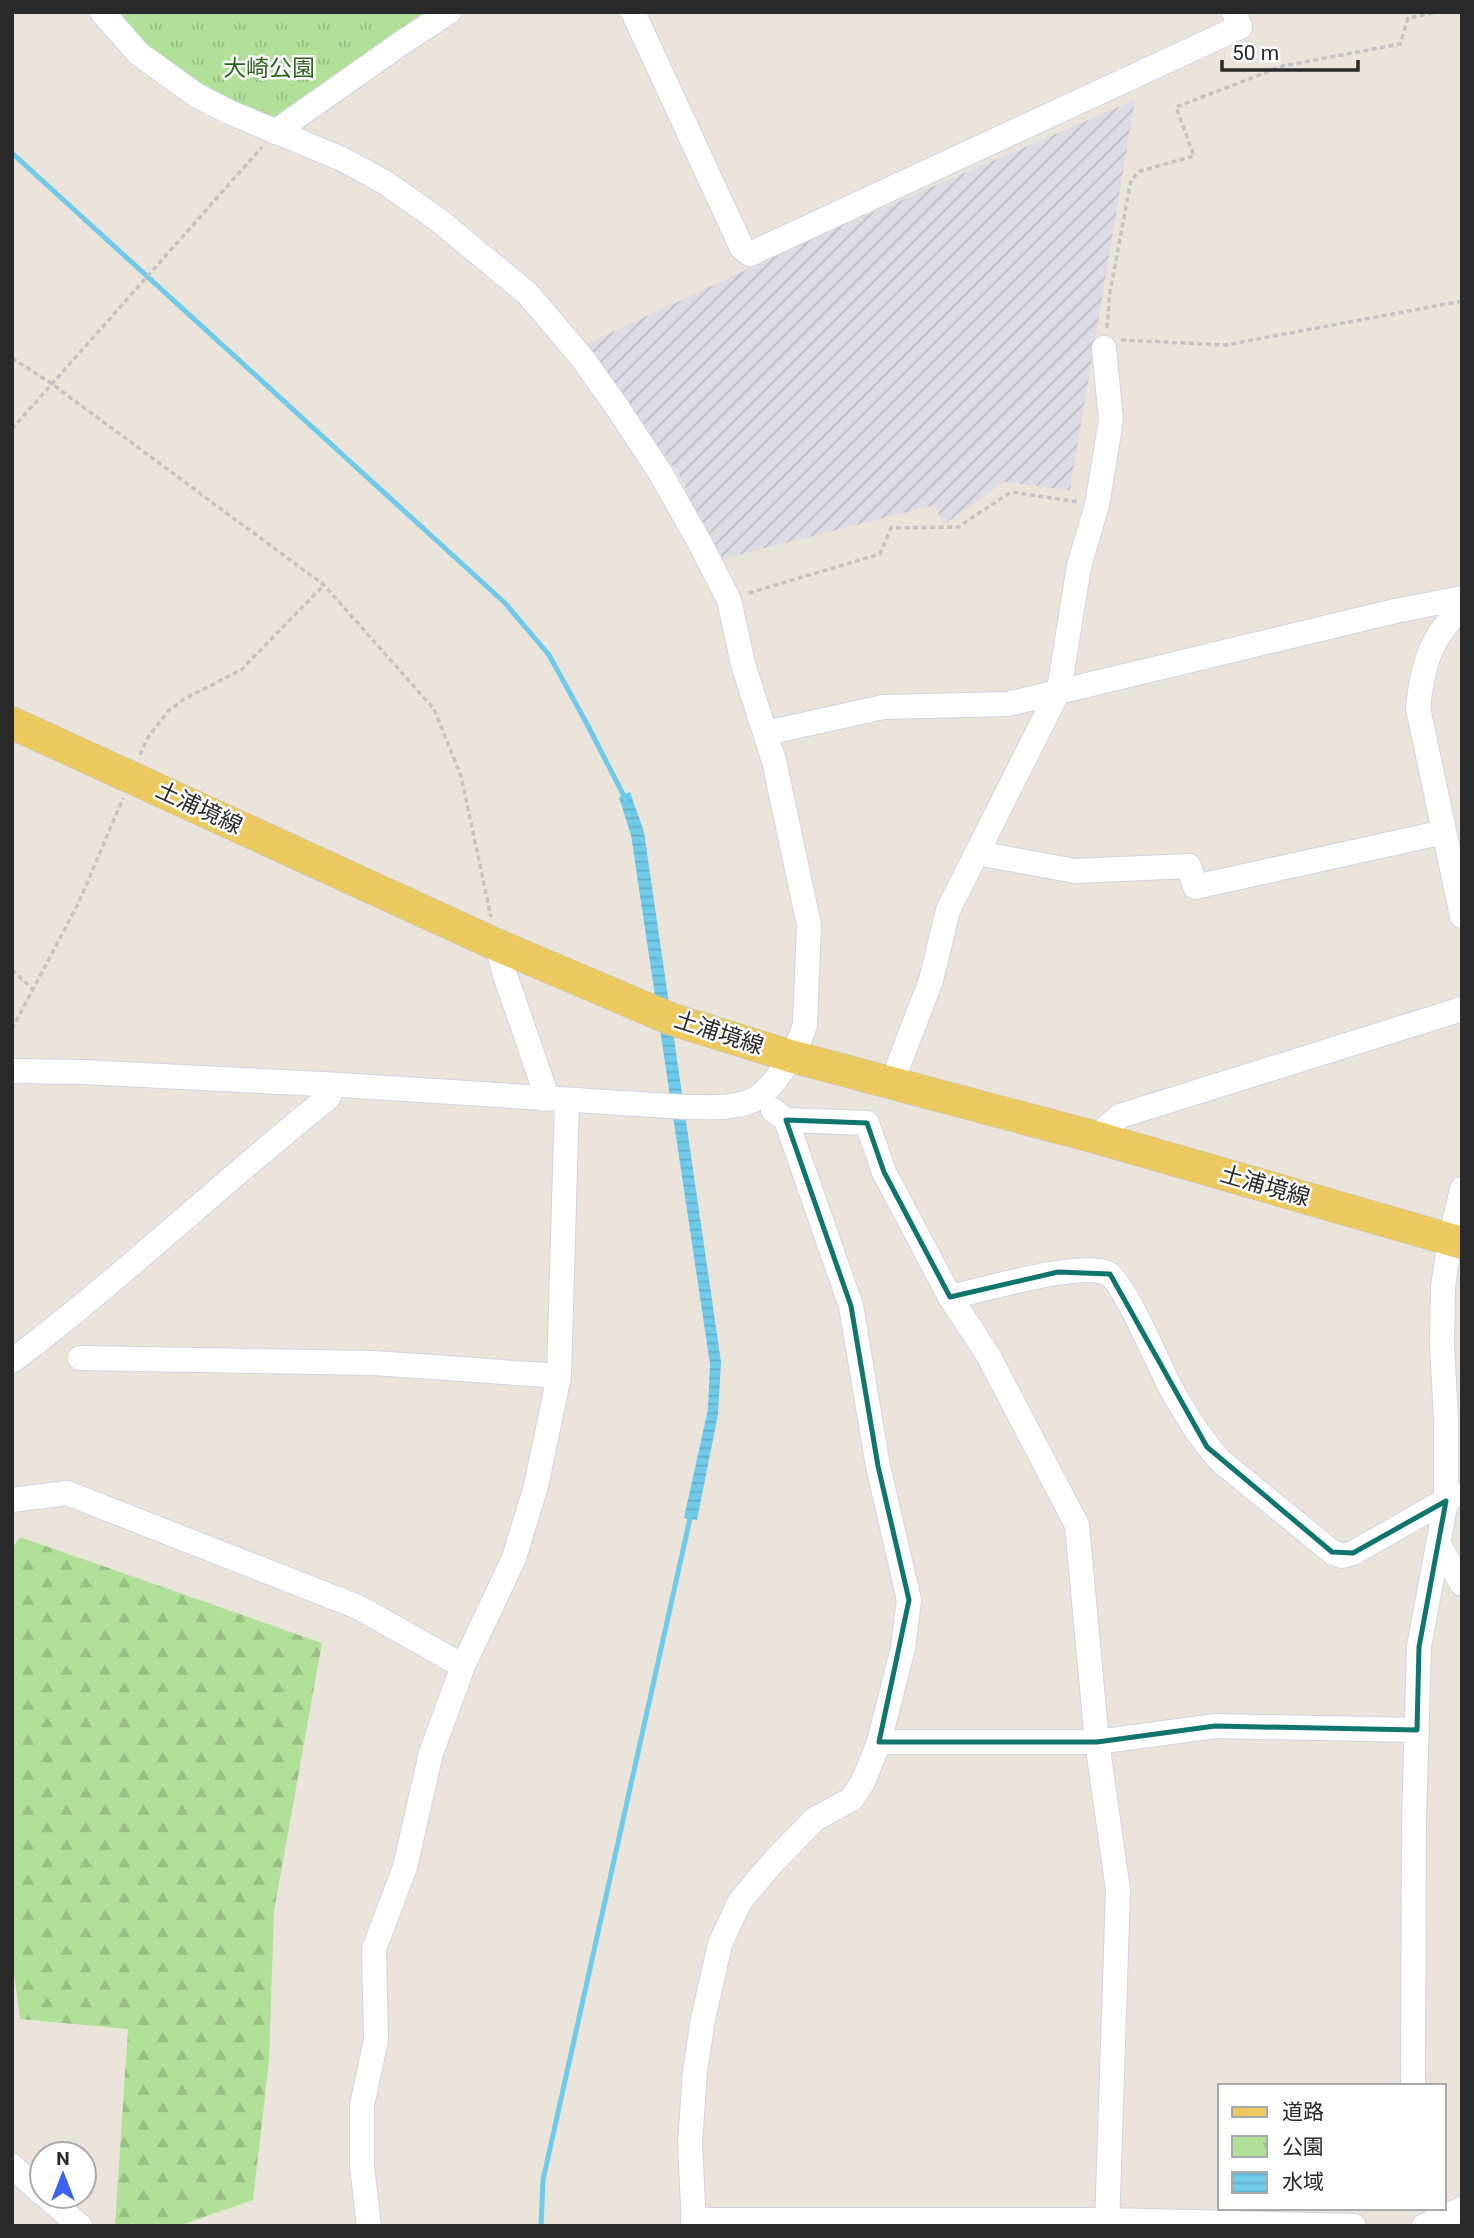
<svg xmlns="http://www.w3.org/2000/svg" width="1474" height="2238" font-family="Roboto,'Noto Sans JP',sans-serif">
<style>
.industrial{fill:url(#industrial-furrows)}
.forest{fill:url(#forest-firs)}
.park{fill:url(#park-tufts)}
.water{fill:url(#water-rules)}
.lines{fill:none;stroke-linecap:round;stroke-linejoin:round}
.stream{stroke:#70cbea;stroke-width:5}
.minor-casing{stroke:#d0d4e1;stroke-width:26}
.major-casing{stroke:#c3c3c3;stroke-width:33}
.path{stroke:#c3c3c3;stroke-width:3.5;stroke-dasharray:5 3.5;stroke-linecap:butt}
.minor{stroke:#fff;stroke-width:24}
.major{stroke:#ecca5f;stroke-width:32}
.marked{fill:none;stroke:#0f766e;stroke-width:5;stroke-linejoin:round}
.labels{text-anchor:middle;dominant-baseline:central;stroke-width:5;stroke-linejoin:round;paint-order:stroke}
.park-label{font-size:23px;fill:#2b631c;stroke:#fff}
.street-label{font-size:23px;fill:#292929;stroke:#fff}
</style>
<defs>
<pattern id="industrial-furrows" width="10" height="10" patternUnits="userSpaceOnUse" patternTransform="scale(1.75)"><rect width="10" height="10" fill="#dddbe3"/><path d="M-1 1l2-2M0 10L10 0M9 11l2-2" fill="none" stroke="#bebcc3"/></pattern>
<pattern id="forest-firs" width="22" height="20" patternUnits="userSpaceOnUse" patternTransform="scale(1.75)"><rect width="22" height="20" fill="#b1e098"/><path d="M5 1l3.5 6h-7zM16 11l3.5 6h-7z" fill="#98c083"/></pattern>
<pattern id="park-tufts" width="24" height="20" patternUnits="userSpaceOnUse" patternTransform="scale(1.75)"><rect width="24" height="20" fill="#b1e098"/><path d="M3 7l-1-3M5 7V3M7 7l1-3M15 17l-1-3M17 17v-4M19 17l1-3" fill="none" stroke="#98c083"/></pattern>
<pattern id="water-rules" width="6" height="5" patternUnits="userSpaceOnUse" patternTransform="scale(1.75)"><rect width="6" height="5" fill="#70cbea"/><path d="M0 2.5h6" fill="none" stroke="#61aec9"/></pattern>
</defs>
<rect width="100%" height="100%" fill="#ebe4db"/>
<path class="industrial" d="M1135 100 1070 490 1004 482 943 525 935 505 718 560 681 478 587 344 827 232Z"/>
<path class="forest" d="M20 1537 322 1643 274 1911 269 2061 253 2200 178 2226H115L128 2029 20 2019 12 1960V1548Z"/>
<path class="park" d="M102 12H449L275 132 229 112Z"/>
<path class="water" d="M630 792 644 832 721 1362 718 1414 697 1520 684 1518 708 1409 710 1364 631 835 619 797Z"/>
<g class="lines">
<g class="stream">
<path d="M12 153 505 603 549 655 587 724 626 800"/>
<path d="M541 2226 543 2180 691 1514"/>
</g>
<g class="minor-casing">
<g id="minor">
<path d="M633 12 742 248 750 254 1240 27 1234 12"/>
<path d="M275 132 403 42 449 12"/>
<path d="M1462 609C1430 635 1422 669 1418 708L1462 916"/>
<path d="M766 733 883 707 1008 704 1395 611 1462 598"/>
<path d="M977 853 1075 871 1189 866 1195 887 1444 832"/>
<path d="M497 945 505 975 544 1088V1099"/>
<path d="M12 1071 83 1072 341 1085 685 1107C706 1107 731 1109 751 1101 774 1091 798 1048 805 1025L809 925 774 761 743 664 729 600 701 545 661 474 619 410 583 359 528 294 441 222 386 183 342 159 229 112 196 95 139 54 102 12"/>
<path d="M892 1082 931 980 948 910 1059 690 1079 566 1097 505 1111 420 1104 348"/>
<path d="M786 1120 867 1123 884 1172 950 1297 988 1355 1077 1525 1097 1742 1118 1890 1107 2226"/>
<path d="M1098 1138 1108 1126 1120 1116 1462 1009"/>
<path d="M950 1297C982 1290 1081 1261 1107 1273 1125 1281 1161 1372 1174 1394 1188 1418 1203 1443 1223 1463L1332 1552 1342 1556 1353 1553 1455 1495"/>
<path d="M80 1358 374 1363 559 1376"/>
<path d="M12 1361C122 1278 221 1183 329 1097V1085"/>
<path d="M12 1500 67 1493 358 1607 463 1666"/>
<path d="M1439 1545 1462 1584"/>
<path d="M879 1742H1097L1215 1726 1417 1730"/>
<path d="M1413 2086 1414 1821 1419 1647 1446 1501V1420L1442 1344 1443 1287 1450 1240 1462 1189"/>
<path d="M12 2166 42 2193"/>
<path d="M46 2196 80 2226"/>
<path d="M693 2220H1107L1354 2226"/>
<path d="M369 2226 362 2166V2105L376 2040 374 1949 405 1867 431 1753 463 1666 514 1558 536 1486 559 1376 567 1100"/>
<path d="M694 2226 690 2143 695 2072 703 2019 720 1944 740 1901 774 1861 815 1819 852 1799 863 1782 879 1742 903 1648 909 1600 878 1466 851 1306 786 1120 773 1110"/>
<path d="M1424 2226 1462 2209"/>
</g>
</g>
<g class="major-casing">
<path id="major" d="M12 723 497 945 671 1019 790 1056 1098 1138 1462 1243"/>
</g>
<g class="path">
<path d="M1107 328 1110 292 1131 180 1140 171 1194 156 1176 107 1283 66 1400 44 1408 18 1438 12"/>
<path d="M1121 340 1226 345 1462 301"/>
<path d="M12 358 52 384 324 585 434 709 461 776 491 917"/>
<path d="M12 429 262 147"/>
<path d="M749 593 880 554 891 528 958 527 1011 492 1078 502"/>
<path d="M140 755 147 739 168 711 184 699 241 670 324 585"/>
<path d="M12 970 34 990"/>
<path d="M12 1029 79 902 123 798"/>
</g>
<use href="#minor" class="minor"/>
<use href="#major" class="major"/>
</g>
<path class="marked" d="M786 1120 867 1123 884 1172 950 1297 1058 1272 1110 1274 1207 1447 1332 1552 1353 1553 1446 1501 1419 1647 1417 1730 1215 1726 1097 1742H879L909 1600 878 1466 851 1306Z"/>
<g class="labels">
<g class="park-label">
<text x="269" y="68">大崎公園</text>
</g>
<g class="street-label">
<text transform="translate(199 808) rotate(25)">土浦境線</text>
<text transform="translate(719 1033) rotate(18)">土浦境線</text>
<text transform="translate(1265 1186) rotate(16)">土浦境線</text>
</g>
</g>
<rect width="1474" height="2238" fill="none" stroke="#292929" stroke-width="28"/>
<rect x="1218" y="2084" width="228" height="126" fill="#ffffff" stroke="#a9a9a9" stroke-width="2"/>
<rect x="1232" y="2107" width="35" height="10" fill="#ecca5f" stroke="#a9a9a9" stroke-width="2"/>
<text x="1282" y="2119" font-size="21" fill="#292929">道路</text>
<rect x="1232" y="2136" width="35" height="21" fill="url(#park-tufts)" stroke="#a9a9a9" stroke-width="2"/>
<text x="1282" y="2154" font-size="21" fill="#292929">公園</text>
<rect x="1232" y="2172" width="35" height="21" fill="url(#water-rules)" stroke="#a9a9a9" stroke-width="2"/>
<text x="1282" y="2189" font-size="21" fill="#292929">水域</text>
<g transform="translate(63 2175)"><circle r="33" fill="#ffffff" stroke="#a9a9a9" stroke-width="2"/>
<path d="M0-5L12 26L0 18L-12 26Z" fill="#3e62f4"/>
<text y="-10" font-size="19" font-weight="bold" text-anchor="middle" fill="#292929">N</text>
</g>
<path d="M1222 60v10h136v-10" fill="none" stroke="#292929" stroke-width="3.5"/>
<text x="1232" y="60" font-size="21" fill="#292929" stroke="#ffffff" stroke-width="5" paint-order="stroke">50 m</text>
</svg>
